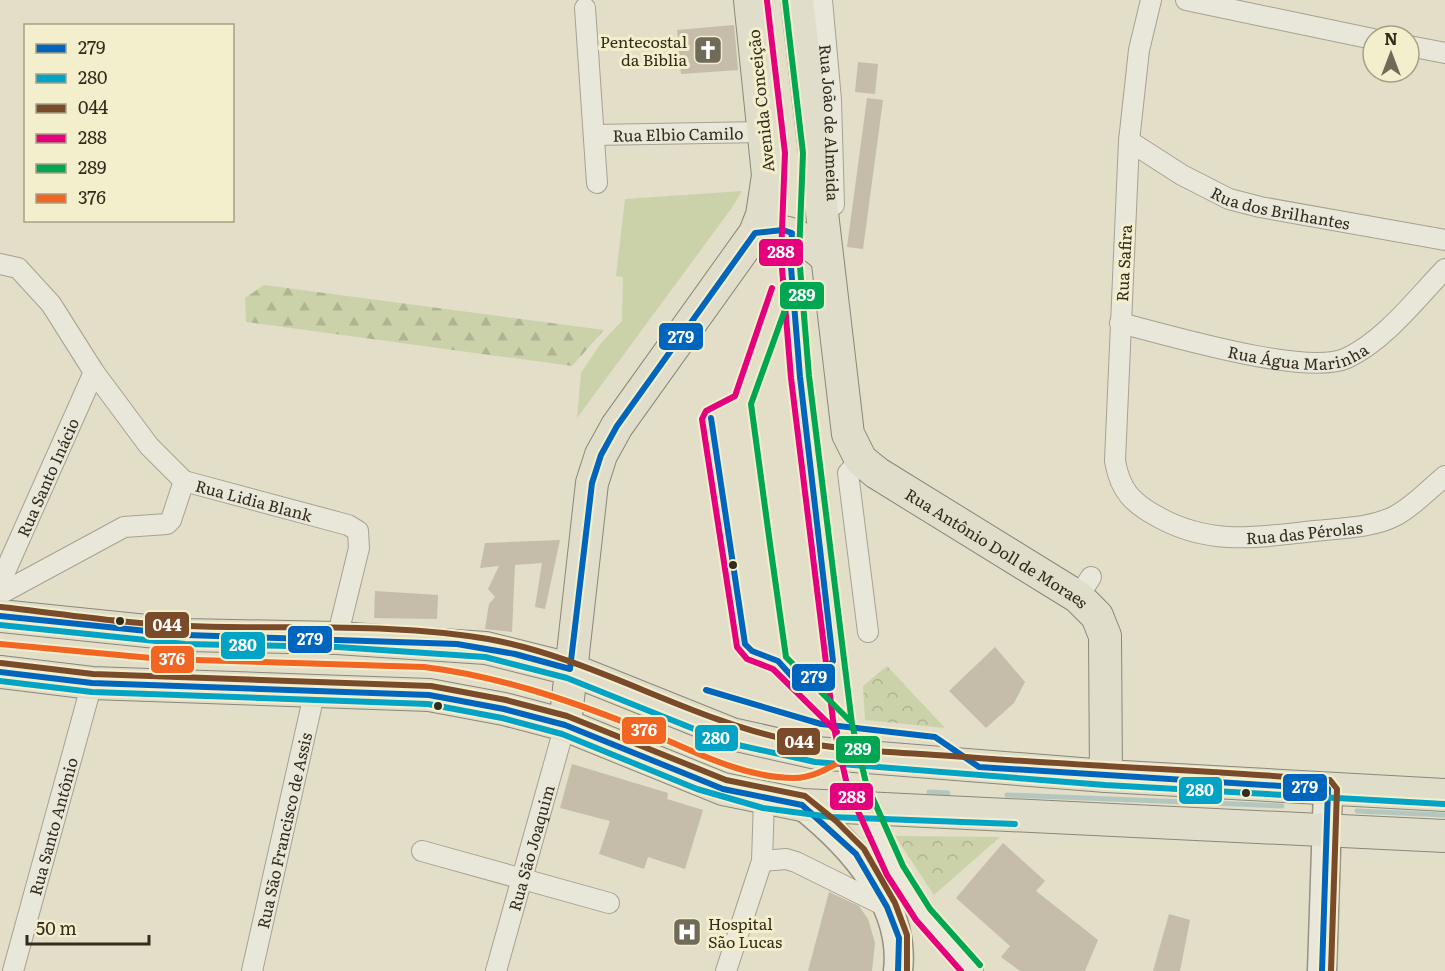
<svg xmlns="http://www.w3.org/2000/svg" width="1445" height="971" font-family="Literata,serif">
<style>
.grass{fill:#cbd2aa}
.forest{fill:url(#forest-firs)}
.park{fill:url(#park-crowns)}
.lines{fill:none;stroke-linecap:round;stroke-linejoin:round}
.stream{stroke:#b4c7be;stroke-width:5}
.building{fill:#c5bca9}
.street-casing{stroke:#a6a292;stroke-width:22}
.secondary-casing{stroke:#969182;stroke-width:31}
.primary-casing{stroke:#8b8779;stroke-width:34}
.street{stroke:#e9e7da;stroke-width:20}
.secondary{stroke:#e9e7da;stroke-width:28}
.primary{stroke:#e0decb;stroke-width:32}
.bus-1-casing{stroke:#f3efcd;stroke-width:10}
.bus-2-casing{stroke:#f3efcd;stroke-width:10}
.bus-3-casing{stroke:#f3efcd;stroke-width:10}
.bus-4-casing{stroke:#f3efcd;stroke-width:10}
.bus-5-casing{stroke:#f3efcd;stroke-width:10}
.bus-6-casing{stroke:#f3efcd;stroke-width:10}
.bus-1{stroke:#0065bd;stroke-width:6}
.bus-2{stroke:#03a3c5;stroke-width:6}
.bus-3{stroke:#7a4b2a;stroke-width:6}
.bus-4{stroke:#e5007d;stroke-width:6}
.bus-5{stroke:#00a651;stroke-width:6}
.bus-6{stroke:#f26522;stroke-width:6}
.bus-dot{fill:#332b1b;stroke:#f3efcd;stroke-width:2}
.labels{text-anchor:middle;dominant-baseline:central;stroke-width:6;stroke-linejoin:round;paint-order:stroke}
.poi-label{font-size:16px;fill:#332b1b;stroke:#f3efcd;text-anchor:end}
.street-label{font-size:16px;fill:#332b1b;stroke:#f3efcd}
.line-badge{stroke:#f3efcd;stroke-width:2}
.badge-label{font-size:16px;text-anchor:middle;font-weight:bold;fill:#fff}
</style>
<defs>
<pattern id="forest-firs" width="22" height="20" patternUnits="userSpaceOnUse" patternTransform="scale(1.5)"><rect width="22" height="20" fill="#cbd2aa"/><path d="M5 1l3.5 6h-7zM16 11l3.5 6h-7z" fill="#afb492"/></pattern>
<pattern id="park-crowns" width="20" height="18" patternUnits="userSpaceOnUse" patternTransform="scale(1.5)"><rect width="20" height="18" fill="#cbd2aa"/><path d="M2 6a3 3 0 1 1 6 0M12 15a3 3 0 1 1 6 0" fill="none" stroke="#afb492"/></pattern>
</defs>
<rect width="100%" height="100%" fill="#e2dec8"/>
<path class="grass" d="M742 191 731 209 577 418 581 373 601 343 622 321 623 277 616 276 625 199Z"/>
<path class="forest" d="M264 285 604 330 572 366 246 322 245 298Z"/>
<g class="park">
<path d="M887 666 945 728 865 720 863 686Z"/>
<path d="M895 836 1000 837 934 895Z"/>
</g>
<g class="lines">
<g class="stream">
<path d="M929 792 948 793"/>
<path d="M1007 795 1282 806"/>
<path d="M1357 811 1445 815"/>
</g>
</g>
<g class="building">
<path d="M734 25 738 70 681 74 677 30Z"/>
<path d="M858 62 878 64 875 94 855 92Z"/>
<path d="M867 98 883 100 863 249 847 247Z"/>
<path d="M560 540 545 609 535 607 542 563 515 565 512 632 485 629 489 604 495 597 488 589 499 566 480 568 485 543Z"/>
<path d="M375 591 438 595 437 619 374 618Z"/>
<path d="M995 647 1025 682 1014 703 986 728 949 691Z"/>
<path d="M572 764 668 793 667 799 703 810 685 869 648 857 644 869 599 854 610 821 560 808Z"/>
<path d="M1003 843 1045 881 1036 891 1098 940 1085 971H1020L1001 957 1010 946 956 898Z"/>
<path d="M829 892 859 906 868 919 875 943 872 971H808Z"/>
<path d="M1169 914 1190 920 1180 971H1153Z"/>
</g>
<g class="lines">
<g class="street-casing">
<g id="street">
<path id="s1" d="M822 0 831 100 834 205"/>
<path id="s2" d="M1151 0 1139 50 1129 141 1115 461C1120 491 1133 504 1160 518 1212 546 1258 537 1315 531 1341 528 1372 528 1395 516 1414 506 1429 489 1445 476"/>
<path d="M1186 0 1373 39"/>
<path d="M585 8 597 183"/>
<path d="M1409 46 1445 53"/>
<path id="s3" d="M594 135 763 132"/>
<path id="s4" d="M1129 141 1182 175 1229 199 1260 207 1445 240"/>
<path id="s5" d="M0 264 18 268 51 304 94 372 149 446 184 481 348 525 358 531 359 548 337 638"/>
<path id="s6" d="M1120 323C1168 335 1307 377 1347 358 1385 340 1416 299 1445 269"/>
<path d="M861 460 848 473 868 632"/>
<path id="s7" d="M0 583 94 372"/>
<path d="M0 594 124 527 167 524 171 520 184 481"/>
<path d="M1078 597 1091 577"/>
<path d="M866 809C892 870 925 926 973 971"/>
<path d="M422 851 609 903"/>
<path d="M762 861 786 859 796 862 887 907"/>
<path id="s8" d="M13 971 92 683"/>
<path id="s9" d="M252 971 315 690"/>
<path id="s10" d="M496 971 565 725"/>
<path d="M726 971 762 861 764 799"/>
</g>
</g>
<g class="secondary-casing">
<g id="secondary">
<path d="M802 805C851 844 906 904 898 971"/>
<path d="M1322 971 1328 789"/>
</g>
</g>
<g class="primary-casing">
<g id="primary">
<path id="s11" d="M797 0 848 434 861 460 877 473 1078 597 1097 616 1105 636 1106 776"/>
<path d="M755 233C785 226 804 237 826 257"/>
<path d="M0 616 186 635 337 638 486 648 570 669 732 734 816 753 1106 776 1445 795"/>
<path d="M0 672 92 683 429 695 504 709 565 725 723 789 802 805 1445 836"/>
<path d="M565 725 592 483 601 455 617 426 755 233 762 215 768 175 750 0"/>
</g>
</g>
<use href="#street" class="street"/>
<use href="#secondary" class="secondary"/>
<use href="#primary" class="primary"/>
<g class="bus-1-casing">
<g id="bus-1">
<path d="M0 616 186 635 457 644 515 654 570 669 592 483 601 455 617 426 755 233 783 230 792 233 790 255 800 377 833 661 820 676 796 681 778 661 752 651 745 644 711 418"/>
<path d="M0 672 92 683 429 695 504 709 565 725 723 789 802 805 856 854 887 907 899 938 898 971"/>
<path d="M706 690 821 724 935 737 979 767 1328 789 1322 971"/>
</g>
</g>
<g class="bus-2-casing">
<g id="bus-2">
<path d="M0 625 185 644 337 647 485 657 567 678 729 743 815 762 1105 785 1444 804"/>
<path d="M0 681 92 692 428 704 502 718 562 734 697 789 763 808 831 817 1015 824"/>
</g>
</g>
<g class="bus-3-casing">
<g id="bus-3">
<path d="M1 607C64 614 127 624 190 626 289 630 390 622 488 639 593 658 685 718 789 740 842 751 897 752 951 756 1077 766 1204 770 1330 780L1337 789 1331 971"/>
<path d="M1 663 93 674 431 686 506 700 567 716 726 780 805 796 836 821 864 849 895 903 907 935V971"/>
</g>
</g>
<g class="bus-4-casing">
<g id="bus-4">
<path d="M767 1 785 153 781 256 791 378 834 728 848 789 887 875 916 920 961 971"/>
<path d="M772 288 735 396 706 411 702 419 737 647 747 659 773 669 837 732"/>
</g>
</g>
<g class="bus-5-casing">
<g id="bus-5">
<path d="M785 0 803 153 799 255 809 376 852 724 866 783 903 866 930 909 980 965"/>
<path d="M791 293 751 404 770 544 786 657 849 720"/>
</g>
</g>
<g class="bus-6-casing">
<path id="bus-6" d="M0 644 162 659 424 667C497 676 566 699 634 726 684 746 739 778 794 778 814 778 832 766 849 757"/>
</g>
<use href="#bus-1" class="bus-1"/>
<use href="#bus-2" class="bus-2"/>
<use href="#bus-3" class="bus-3"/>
<use href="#bus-4" class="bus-4"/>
<use href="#bus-5" class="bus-5"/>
<use href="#bus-6" class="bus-6"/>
</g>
<defs>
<g id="church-square" transform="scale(1.5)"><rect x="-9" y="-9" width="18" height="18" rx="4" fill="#706a58" stroke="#f3efcd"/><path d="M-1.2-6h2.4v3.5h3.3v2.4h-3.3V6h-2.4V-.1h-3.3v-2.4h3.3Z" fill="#fff"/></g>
<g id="hospital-square" transform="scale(1.5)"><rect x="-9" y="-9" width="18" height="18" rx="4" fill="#706a58" stroke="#f3efcd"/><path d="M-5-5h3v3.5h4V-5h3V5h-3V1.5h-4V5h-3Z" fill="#fff"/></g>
</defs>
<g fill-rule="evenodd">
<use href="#church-square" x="708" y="50"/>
<use href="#hospital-square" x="687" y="932"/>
</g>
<g class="bus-dot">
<circle cx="733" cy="565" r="5"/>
<circle cx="120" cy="621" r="5"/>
<circle cx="438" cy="706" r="5"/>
<circle cx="1246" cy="793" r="5"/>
</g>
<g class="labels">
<g class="poi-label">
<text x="687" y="41">Pentecostal<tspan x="687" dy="18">da Biblia</tspan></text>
<text x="708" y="923" text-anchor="start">Hospital<tspan x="708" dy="18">São Lucas</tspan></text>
</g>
<g class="street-label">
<text transform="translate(760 101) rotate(-96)">Avenida Conceição</text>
<text stroke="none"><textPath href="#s1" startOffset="123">Rua João de Almeida</textPath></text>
<text stroke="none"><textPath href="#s3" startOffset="84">Rua Elbio Camilo</textPath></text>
<text stroke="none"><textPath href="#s4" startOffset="168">Rua dos Brilhantes</textPath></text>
<text transform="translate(1123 263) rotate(-87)">Rua Safira</text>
<text stroke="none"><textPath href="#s6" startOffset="183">Rua Água Marinha</textPath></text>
<text stroke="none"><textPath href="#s7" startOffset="116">Rua Santo Inácio</textPath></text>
<text stroke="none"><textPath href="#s5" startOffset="362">Rua Lidia Blank</textPath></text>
<text stroke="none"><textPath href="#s2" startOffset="687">Rua das Pérolas</textPath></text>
<text stroke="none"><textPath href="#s11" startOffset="628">Rua Antônio Doll de Moraes</textPath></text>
<text stroke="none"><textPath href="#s8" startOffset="150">Rua Santo Antônio</textPath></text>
<text stroke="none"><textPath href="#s9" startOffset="144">Rua São Francisco de Assis</textPath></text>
<text stroke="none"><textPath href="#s10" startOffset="128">Rua São Joaquim</textPath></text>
</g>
</g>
<g class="line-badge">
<rect x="758" y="238" width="46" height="29" rx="6" fill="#e5007d"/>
<rect x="779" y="281" width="46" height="29" rx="6" fill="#00a651"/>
<rect x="658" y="322" width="46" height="29" rx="6" fill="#0065bd"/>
<rect x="144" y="611" width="46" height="28" rx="6" fill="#7a4b2a"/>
<rect x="287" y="625" width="46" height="29" rx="6" fill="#0065bd"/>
<rect x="220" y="631" width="46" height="29" rx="6" fill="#03a3c5"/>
<rect x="150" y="645" width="45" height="29" rx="6" fill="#f26522"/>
<rect x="791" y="663" width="45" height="29" rx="6" fill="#0065bd"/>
<rect x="621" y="716" width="46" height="29" rx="6" fill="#f26522"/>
<rect x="694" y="724" width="45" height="28" rx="6" fill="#03a3c5"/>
<rect x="776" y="727" width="45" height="29" rx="6" fill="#7a4b2a"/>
<rect x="835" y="735" width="46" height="29" rx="6" fill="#00a651"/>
<rect x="1282" y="773" width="46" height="29" rx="6" fill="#0065bd"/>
<rect x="1178" y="776" width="45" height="29" rx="6" fill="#03a3c5"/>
<rect x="829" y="782" width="45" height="29" rx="6" fill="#e5007d"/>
</g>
<g class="badge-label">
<text x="781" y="258">288</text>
<text x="802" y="301">289</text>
<text x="681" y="343">279</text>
<text x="167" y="631">044</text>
<text x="310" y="645">279</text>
<text x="243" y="651">280</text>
<text x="172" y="665">376</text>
<text x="814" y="683">279</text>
<text x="644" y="736">376</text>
<text x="716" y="744">280</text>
<text x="799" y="748">044</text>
<text x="858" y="755">289</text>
<text x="1305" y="793">279</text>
<text x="1200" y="796">280</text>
<text x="852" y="803">288</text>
</g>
<rect x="24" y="24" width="210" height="198" fill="#f3efcd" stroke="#a6a186" stroke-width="1.5"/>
<rect x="36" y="44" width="30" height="9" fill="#0065bd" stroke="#a6a186" stroke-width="1.5"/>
<text x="78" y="54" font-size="18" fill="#332b1b">279</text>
<rect x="36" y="74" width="30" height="9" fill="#03a3c5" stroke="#a6a186" stroke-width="1.5"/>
<text x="78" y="84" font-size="18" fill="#332b1b">280</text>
<rect x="36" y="104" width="30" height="9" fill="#7a4b2a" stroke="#a6a186" stroke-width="1.5"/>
<text x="78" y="114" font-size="18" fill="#332b1b">044</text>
<rect x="36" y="134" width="30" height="9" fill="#e5007d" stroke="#a6a186" stroke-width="1.5"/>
<text x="78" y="144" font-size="18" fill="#332b1b">288</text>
<rect x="36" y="164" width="30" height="9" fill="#00a651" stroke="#a6a186" stroke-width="1.5"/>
<text x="78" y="174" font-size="18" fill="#332b1b">289</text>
<rect x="36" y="194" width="30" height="9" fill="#f26522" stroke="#a6a186" stroke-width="1.5"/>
<text x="78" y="204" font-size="18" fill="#332b1b">376</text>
<g transform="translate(1391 54)"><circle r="28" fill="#f3efcd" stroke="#a6a186" stroke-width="1.5"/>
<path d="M0-4.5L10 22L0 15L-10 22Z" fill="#706a58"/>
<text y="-9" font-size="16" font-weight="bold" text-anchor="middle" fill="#332b1b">N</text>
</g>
<path d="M27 935v9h122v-9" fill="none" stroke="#332b1b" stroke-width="3"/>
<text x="36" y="935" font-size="18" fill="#332b1b" stroke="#f3efcd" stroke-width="4.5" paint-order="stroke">50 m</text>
</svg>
